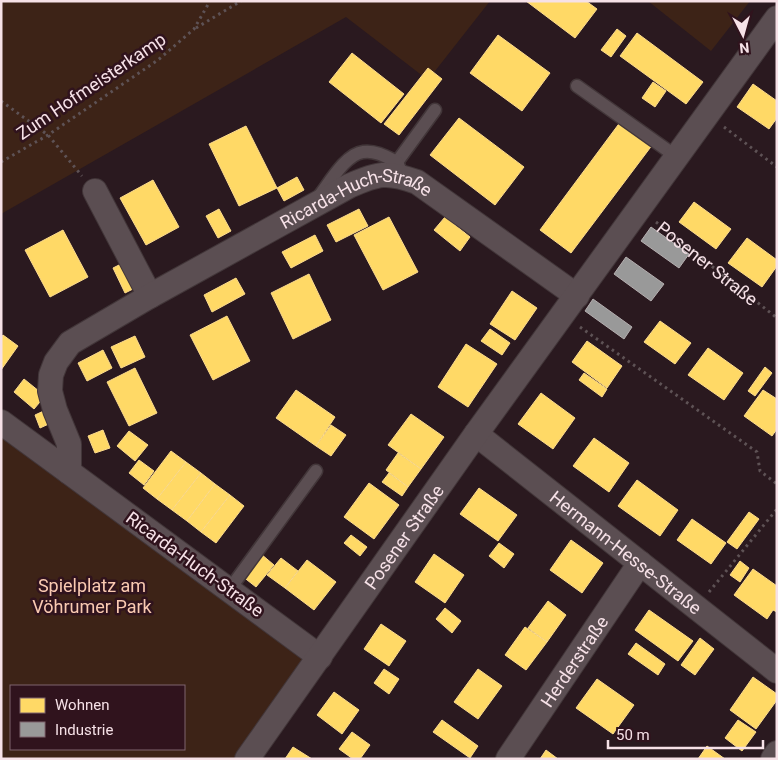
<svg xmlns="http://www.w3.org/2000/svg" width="778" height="760" font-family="Roboto,sans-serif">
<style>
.green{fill:#3d2317;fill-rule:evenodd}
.homes{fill:#ffd966;stroke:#fcdb8d}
.industry{fill:#999;stroke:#b5afb0}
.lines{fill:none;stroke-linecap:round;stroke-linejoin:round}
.lane-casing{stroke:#423639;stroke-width:15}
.street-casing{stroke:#423639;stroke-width:26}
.path{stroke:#5e5255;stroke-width:3;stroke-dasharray:2.5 4;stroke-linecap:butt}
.lane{stroke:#5b4e52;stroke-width:12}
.street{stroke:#5b4e52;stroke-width:24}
.labels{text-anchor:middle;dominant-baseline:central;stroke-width:5;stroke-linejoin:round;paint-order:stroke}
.street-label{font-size:18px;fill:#f6e1e7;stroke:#30131d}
.park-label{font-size:18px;fill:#facab2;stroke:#30131d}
</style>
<rect width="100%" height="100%" fill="#2a191f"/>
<g class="green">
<path d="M1 1H490L428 80 346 17 1 214Z"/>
<path d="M648 1H750L711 51Z"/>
<path d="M1 411 320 657 247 759H1ZM11 686H184V749H11Z"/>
</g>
<g class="homes">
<path d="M526 1H586L597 9 575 38Z"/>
<path d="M617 29 626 36 611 57 601 50Z"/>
<path d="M637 33 703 82 686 104 620 56Z"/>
<path d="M498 35 550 73 522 111 470 73Z"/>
<path d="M352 53 404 94 381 123 329 82Z"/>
<path d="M428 68 442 79 399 135 384 124Z"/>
<path d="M653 82 666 91 655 107 642 98Z"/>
<path d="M753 84 777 101V118L769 129 737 107Z"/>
<path d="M459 118 524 167 495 205 430 155Z"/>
<path d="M621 121 653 144 571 253 540 230Z"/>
<path d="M246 126 277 188 239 206 209 144Z"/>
<path d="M297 177 304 190 284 201 277 188Z"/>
<path d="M153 180 179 227 146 245 120 198Z"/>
<path d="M694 202 731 229 716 249 679 222Z"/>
<path d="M219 209 231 231 218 238 206 216Z"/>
<path d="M359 209 368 226 336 242 327 225Z"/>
<path d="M389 217 418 272 383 290 354 235Z"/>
<path d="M445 217 470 237 460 251 434 230Z"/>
<path d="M63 230 88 277 50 297 25 250Z"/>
<path d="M315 235 323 251 291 268 282 252Z"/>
<path d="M747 238 777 260V266L762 287 728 263Z"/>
<path d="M127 261 139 286 125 293 113 268Z"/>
<path d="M309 274 331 320 293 339 271 293Z"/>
<path d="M236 278 245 294 212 312 204 295Z"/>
<path d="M512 291 537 308 515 340 490 324Z"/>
<path d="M227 316 250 361 213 380 190 335Z"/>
<path d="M660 321 691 343 675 364 644 342Z"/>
<path d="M490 329 510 343 502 355 481 341Z"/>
<path d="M3 335 18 346 1 370V338Z"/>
<path d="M135 336 145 357 121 368 111 347Z"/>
<path d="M587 341 622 366 607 388 572 362Z"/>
<path d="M466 344 497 364 468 407 438 387Z"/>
<path d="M708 348 743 373 724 400 688 375Z"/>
<path d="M103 350 112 368 87 381 78 363Z"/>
<path d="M765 367 772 373 755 396 748 391Z"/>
<path d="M135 368 157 413 129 426 107 382Z"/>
<path d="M584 373 607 389 602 397 579 380Z"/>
<path d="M24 379 45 396 34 409 14 392Z"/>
<path d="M296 390 335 417 316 446 276 418Z"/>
<path d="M763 390 777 399V429L772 436 744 416Z"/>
<path d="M541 393 575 418 553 449 518 424Z"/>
<path d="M48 409 53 422 40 428 35 415Z"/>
<path d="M411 414 444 437 421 469 388 445Z"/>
<path d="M331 425 346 435 331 456 316 446Z"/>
<path d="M103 430 110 448 95 453 88 436Z"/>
<path d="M129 431 148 445 135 461 117 446Z"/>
<path d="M594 438 629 463 609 492 573 466Z"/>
<path d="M171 451 186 462 157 499 143 488Z"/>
<path d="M398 453 421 469 408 487 386 470Z"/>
<path d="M139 460 154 471 144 485 129 473Z"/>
<path d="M186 462 201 473 172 510 157 499Z"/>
<path d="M201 473 215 484 187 521 172 510Z"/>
<path d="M389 473 408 487 402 496 382 482Z"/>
<path d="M637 480 678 510 660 536 618 506Z"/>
<path d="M369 483 399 505 374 539 344 517Z"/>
<path d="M215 484 230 495 201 532 187 521Z"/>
<path d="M479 488 517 515 498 541 460 514Z"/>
<path d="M230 495 244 506 216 543 201 532Z"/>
<path d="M749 512 759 519 737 549 727 542Z"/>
<path d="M692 519 726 543 711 564 677 540Z"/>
<path d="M351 535 367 547 360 556 344 543Z"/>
<path d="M571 540 603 563 582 593 550 570Z"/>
<path d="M499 543 514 554 504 568 489 556Z"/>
<path d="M261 554 274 565 256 587 242 576Z"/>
<path d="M434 554 464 575 445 603 415 582Z"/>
<path d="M281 558 298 571 285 588 267 575Z"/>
<path d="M307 560 336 582 314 610 285 588Z"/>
<path d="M740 561 749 568 740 582 730 575Z"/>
<path d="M753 569 777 586V612L773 610 767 619 734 595Z"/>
<path d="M548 601 566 615 547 642 528 628Z"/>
<path d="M445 608 461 621 452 633 436 619Z"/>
<path d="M649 610 693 641 678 661 635 630Z"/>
<path d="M381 624 406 641 389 666 364 649Z"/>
<path d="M525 627 547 642 526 670 505 655Z"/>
<path d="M700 638 714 649 695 675 681 665Z"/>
<path d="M636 643 665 664 658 675 628 654Z"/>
<path d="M384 669 399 679 389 694 374 683Z"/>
<path d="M478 669 502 686 478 719 454 702Z"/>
<path d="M753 677 777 694V700L756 729 730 710Z"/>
<path d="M597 679 634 705 613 734 576 708Z"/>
<path d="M334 692 359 710 342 734 317 715Z"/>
<path d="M442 720 478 746 470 758 433 732Z"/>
<path d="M738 720 756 732 742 751 725 738Z"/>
<path d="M352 732 370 745 360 759H353L339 749Z"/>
<path d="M707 746 725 759H698Z"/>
<path d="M293 747 312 759H285Z"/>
<path d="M546 750 558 759H540Z"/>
</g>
<g class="industry">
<path d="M651 227 689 254 679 268 641 241Z"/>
<path d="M626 257 664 284 651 301 614 274Z"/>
<path d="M593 299 632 327 624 339 585 311Z"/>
</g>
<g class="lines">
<g class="lane-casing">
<g id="lane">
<path d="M577 86 677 157"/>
<path d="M397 162 435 110"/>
<path d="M320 195C330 182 346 154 363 152 375 150 387 157 397 162L403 177"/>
<path d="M229 590 316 471"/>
</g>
</g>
<g class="street-casing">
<g id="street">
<path d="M95 191 150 296"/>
<path d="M1 422 69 472"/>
<path id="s2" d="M476 434 777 671"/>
<path id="s3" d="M320 657 69 472V444L55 410 50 391 51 375 56 362 70 343 150 296 349 186C378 173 387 171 417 182L577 296"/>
<path id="s4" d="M247 759 476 434 777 18"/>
<path id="s5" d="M508 759 640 563"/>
<path d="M773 759 777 753"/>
</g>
</g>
<g class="path">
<path d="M196 28 241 1"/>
<path d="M1 101 48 135 82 176"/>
<path d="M724 127 777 167"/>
<path d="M1 162 48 135 158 60 194 29 210 1"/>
<path id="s1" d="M656 222 777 318"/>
<path d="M580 327 757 452 760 471 777 484"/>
<path d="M709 592 777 509"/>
</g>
<use href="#lane" class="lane"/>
<use href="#street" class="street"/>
</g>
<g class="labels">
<g class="street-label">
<text transform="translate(91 86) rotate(-34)">Zum Hofmeisterkamp</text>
<text stroke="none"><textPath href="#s3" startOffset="775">Ricarda-Huch-Straße</textPath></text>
<text stroke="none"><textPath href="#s1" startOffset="66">Posener Straße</textPath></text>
<text stroke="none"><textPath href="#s4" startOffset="272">Posener Straße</textPath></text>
<text stroke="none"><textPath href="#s2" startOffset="191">Hermann-Hesse-Straße</textPath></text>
<text transform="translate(195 564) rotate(36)">Ricarda-Huch-Straße</text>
<text stroke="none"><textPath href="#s5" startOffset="118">Herderstraße</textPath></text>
</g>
<g class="park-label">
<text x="92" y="585">Spielplatz am<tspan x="92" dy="21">Vöhrumer Park</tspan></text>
</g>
</g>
<rect width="778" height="760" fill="none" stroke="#f6e1e7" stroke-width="5"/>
<rect x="10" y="685" width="175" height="65" fill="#30131d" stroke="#7f656e"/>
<rect x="20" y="698" width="25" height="15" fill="#ffd966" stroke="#7f656e"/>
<text x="55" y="710" font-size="15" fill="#f6e1e7">Wohnen</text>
<rect x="20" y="722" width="25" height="15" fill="#999999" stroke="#7f656e"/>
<text x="55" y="735" font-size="15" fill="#f6e1e7">Industrie</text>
<g transform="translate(743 35) rotate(174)" stroke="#30131d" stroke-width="4" paint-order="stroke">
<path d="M0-4L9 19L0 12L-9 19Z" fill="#f6e1e7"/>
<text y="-8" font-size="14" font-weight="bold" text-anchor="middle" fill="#f6e1e7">N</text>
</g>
<path d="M608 740v8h155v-8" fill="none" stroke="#f6e1e7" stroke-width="2.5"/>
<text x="616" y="740" font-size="15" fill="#f6e1e7" stroke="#30131d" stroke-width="4" paint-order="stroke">50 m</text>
</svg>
